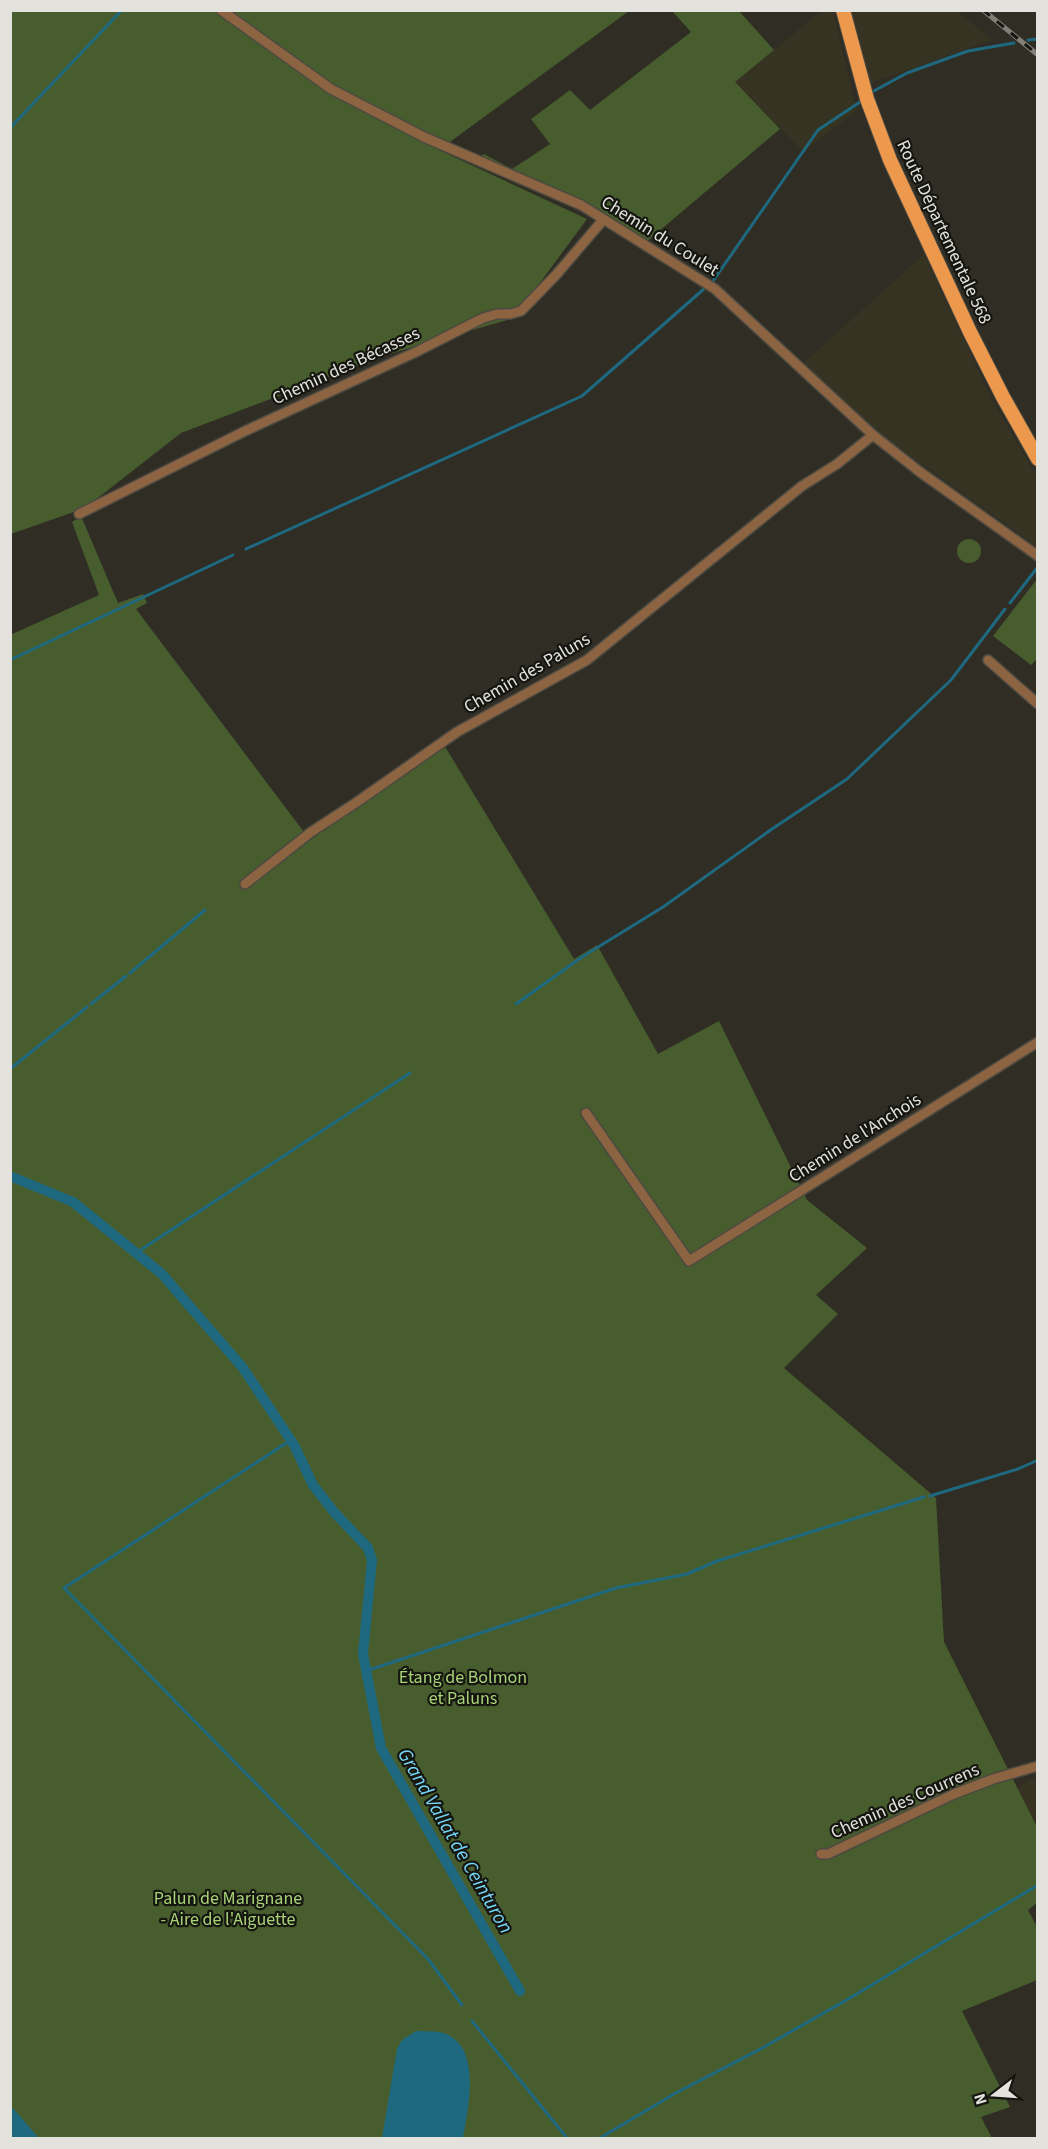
<svg xmlns="http://www.w3.org/2000/svg" width="1048" height="2149" font-family="'Source Sans 3',sans-serif">
<style>
.built{fill:#363323}
.green{fill:#475d2d}
.water{fill:#1f6980}
.lines{fill:none;stroke-linecap:round;stroke-linejoin:round}
.stream{stroke:#1f6980;stroke-width:3}
.canal{stroke:#1f6980;stroke-width:10}
.minor-casing{stroke:#4c4a41;stroke-width:12}
.primary-casing{stroke:#4c4a41;stroke-width:16}
.minor{stroke:#8d6442;stroke-width:9}
.primary{stroke:#ec994e;stroke-width:14}
.rail-casing{stroke:#817f78;stroke-width:5}
.rail{stroke:#161611;stroke-width:3;stroke-dasharray:9;stroke-linecap:butt}
.labels{text-anchor:middle;dominant-baseline:central;stroke-width:4.5;stroke-linejoin:round;paint-order:stroke}
.street-label{font-size:18px;fill:#e3e2dc;stroke:#161611}
.park-label{font-size:18px;fill:#a8d276;stroke:#161611}
.water-label{font-size:20px;font-style:italic;fill:#76d7f9;stroke:#161611}
</style>
<rect width="100%" height="100%" fill="#2f2d24"/>
<g class="built">
<path d="M821 11H833L857 111 803 152 735 82Z"/>
<path d="M850 11H957L992 40 871 83Z"/>
<path d="M924 254 993 402 1037 477V547L885 438 801 365Z"/>
<path d="M1037 1776V1830L1015 1788Z"/>
</g>
<g class="green">
<path d="M10 11H629L439 150 587 219 514 318 386 355 181 433 85 508 11 534Z"/>
<path d="M672 11H739L774 50 735 82 780 129 639 248 580 210 473 163 484 154 512 169 550 144 531 119 570 90 590 110 691 32Z"/>
<path d="M81 516 118 603 143 594 147 603 136 609 310 840 444 745 574 959 597 945 658 1054 719 1021 807 1200 867 1248 816 1295 838 1314 784 1368 936 1498 944 1642 1037 1827V1903L1028 1910 1037 1927V1980L962 2011 1010 2107 981 2117 992 2138H11L10 635 99 595 72 522Z"/>
<circle cx="969" cy="551" r="12"/>
<path d="M1037 579V659L1031 665 993 636Z"/>
</g>
<g class="water">
<path d="M416 2031C423 2031 432 2031 439 2032 484 2041 468 2108 463 2138H382L397 2049 402 2040Z"/>
<path d="M11 2106 39 2138H11Z"/>
</g>
<g class="lines">
<g class="stream">
<path d="M1028 40 1038 39"/>
<path d="M872 92 907 73 968 51 1014 43"/>
<path d="M10 128 122 10"/>
<path d="M713 281 818 130 860 102"/>
<path d="M246 549 582 396 705 288"/>
<path d="M1010 603 1037 568"/>
<path d="M10 660 233 555"/>
<path d="M130 973 205 910"/>
<path d="M91 1004 126 976"/>
<path d="M516 1004 582 957 663 907 772 829 847 779 951 680 1005 609"/>
<path d="M10 1069 87 1007"/>
<path d="M136 1253 410 1073"/>
<path d="M291 1440 64 1588 428 1959 462 2005"/>
<path d="M930 1496 1018 1469 1038 1460"/>
<path d="M366 1667 372 1669 616 1588 687 1574 717 1561 924 1497"/>
<path d="M472 2021 567 2138"/>
<path d="M600 2138 674 2094 764 2047 850 1998 1038 1885"/>
</g>
<path class="canal" d="M10 1176 73 1202 162 1274 243 1368 294 1445 313 1485 334 1512 368 1548 372 1560 363 1654 381 1748 520 1991"/>
<g class="minor-casing">
<g id="minor">
<path d="M221 10 331 89 424 137 581 205 715 289 873 435 920 472 1038 556"/>
<path d="M79 514 243 432 418 351 483 318 497 314H510L521 311 556 275 603 220"/>
<path d="M988 660 1038 704"/>
<path d="M245 884 311 832 357 802 457 732 587 660 802 486 837 464 873 435"/>
<path d="M586 1113 689 1261 1038 1042"/>
<path d="M821 1854H828L954 1794 993 1779 1038 1766"/>
</g>
</g>
<g class="primary-casing">
<path id="primary" d="M843 10 867 99 890 160 970 332 1003 397 1038 459"/>
</g>
<use href="#minor" class="minor"/>
<use href="#primary" class="primary"/>
<g class="rail-casing">
<path id="rail" d="M983 10 1038 55"/>
</g>
<use href="#rail" class="rail"/>
</g>
<g class="labels">
<g class="street-label">
<text transform="translate(944 232) rotate(65)">Route Départementale 568</text>
<text transform="translate(660 236) rotate(32)">Chemin du Coulet</text>
<text transform="translate(346 366) rotate(-25)">Chemin des Bécasses</text>
<text transform="translate(527 673) rotate(-30)">Chemin des Paluns</text>
<text transform="translate(855 1138) rotate(-32)">Chemin de l'Anchois</text>
<text transform="translate(905 1801) rotate(-24)">Chemin des Courrens</text>
</g>
<g class="park-label">
<text x="463" y="1677">Étang de Bolmon<tspan x="463" dy="21">et Paluns</tspan></text>
<text x="228" y="1898">Palun de Marignane<tspan x="228" dy="21">- Aire de l'Aiguette</tspan></text>
</g>
<g class="water-label">
<text transform="translate(455 1841) rotate(60)">Grand Vallat de Ceinturon</text>
</g>
</g>
<rect width="1048" height="2149" fill="none" stroke="#e3e2dc" stroke-width="24"/>
<g transform="translate(994 2095) rotate(253)" stroke="#161611" stroke-width="4.5" paint-order="stroke">
<path d="M0-4.5L10 22L0 15L-10 22Z" fill="#e3e2dc"/>
<text y="-9" font-size="16" font-weight="bold" text-anchor="middle" fill="#e3e2dc">N</text>
</g>
</svg>
